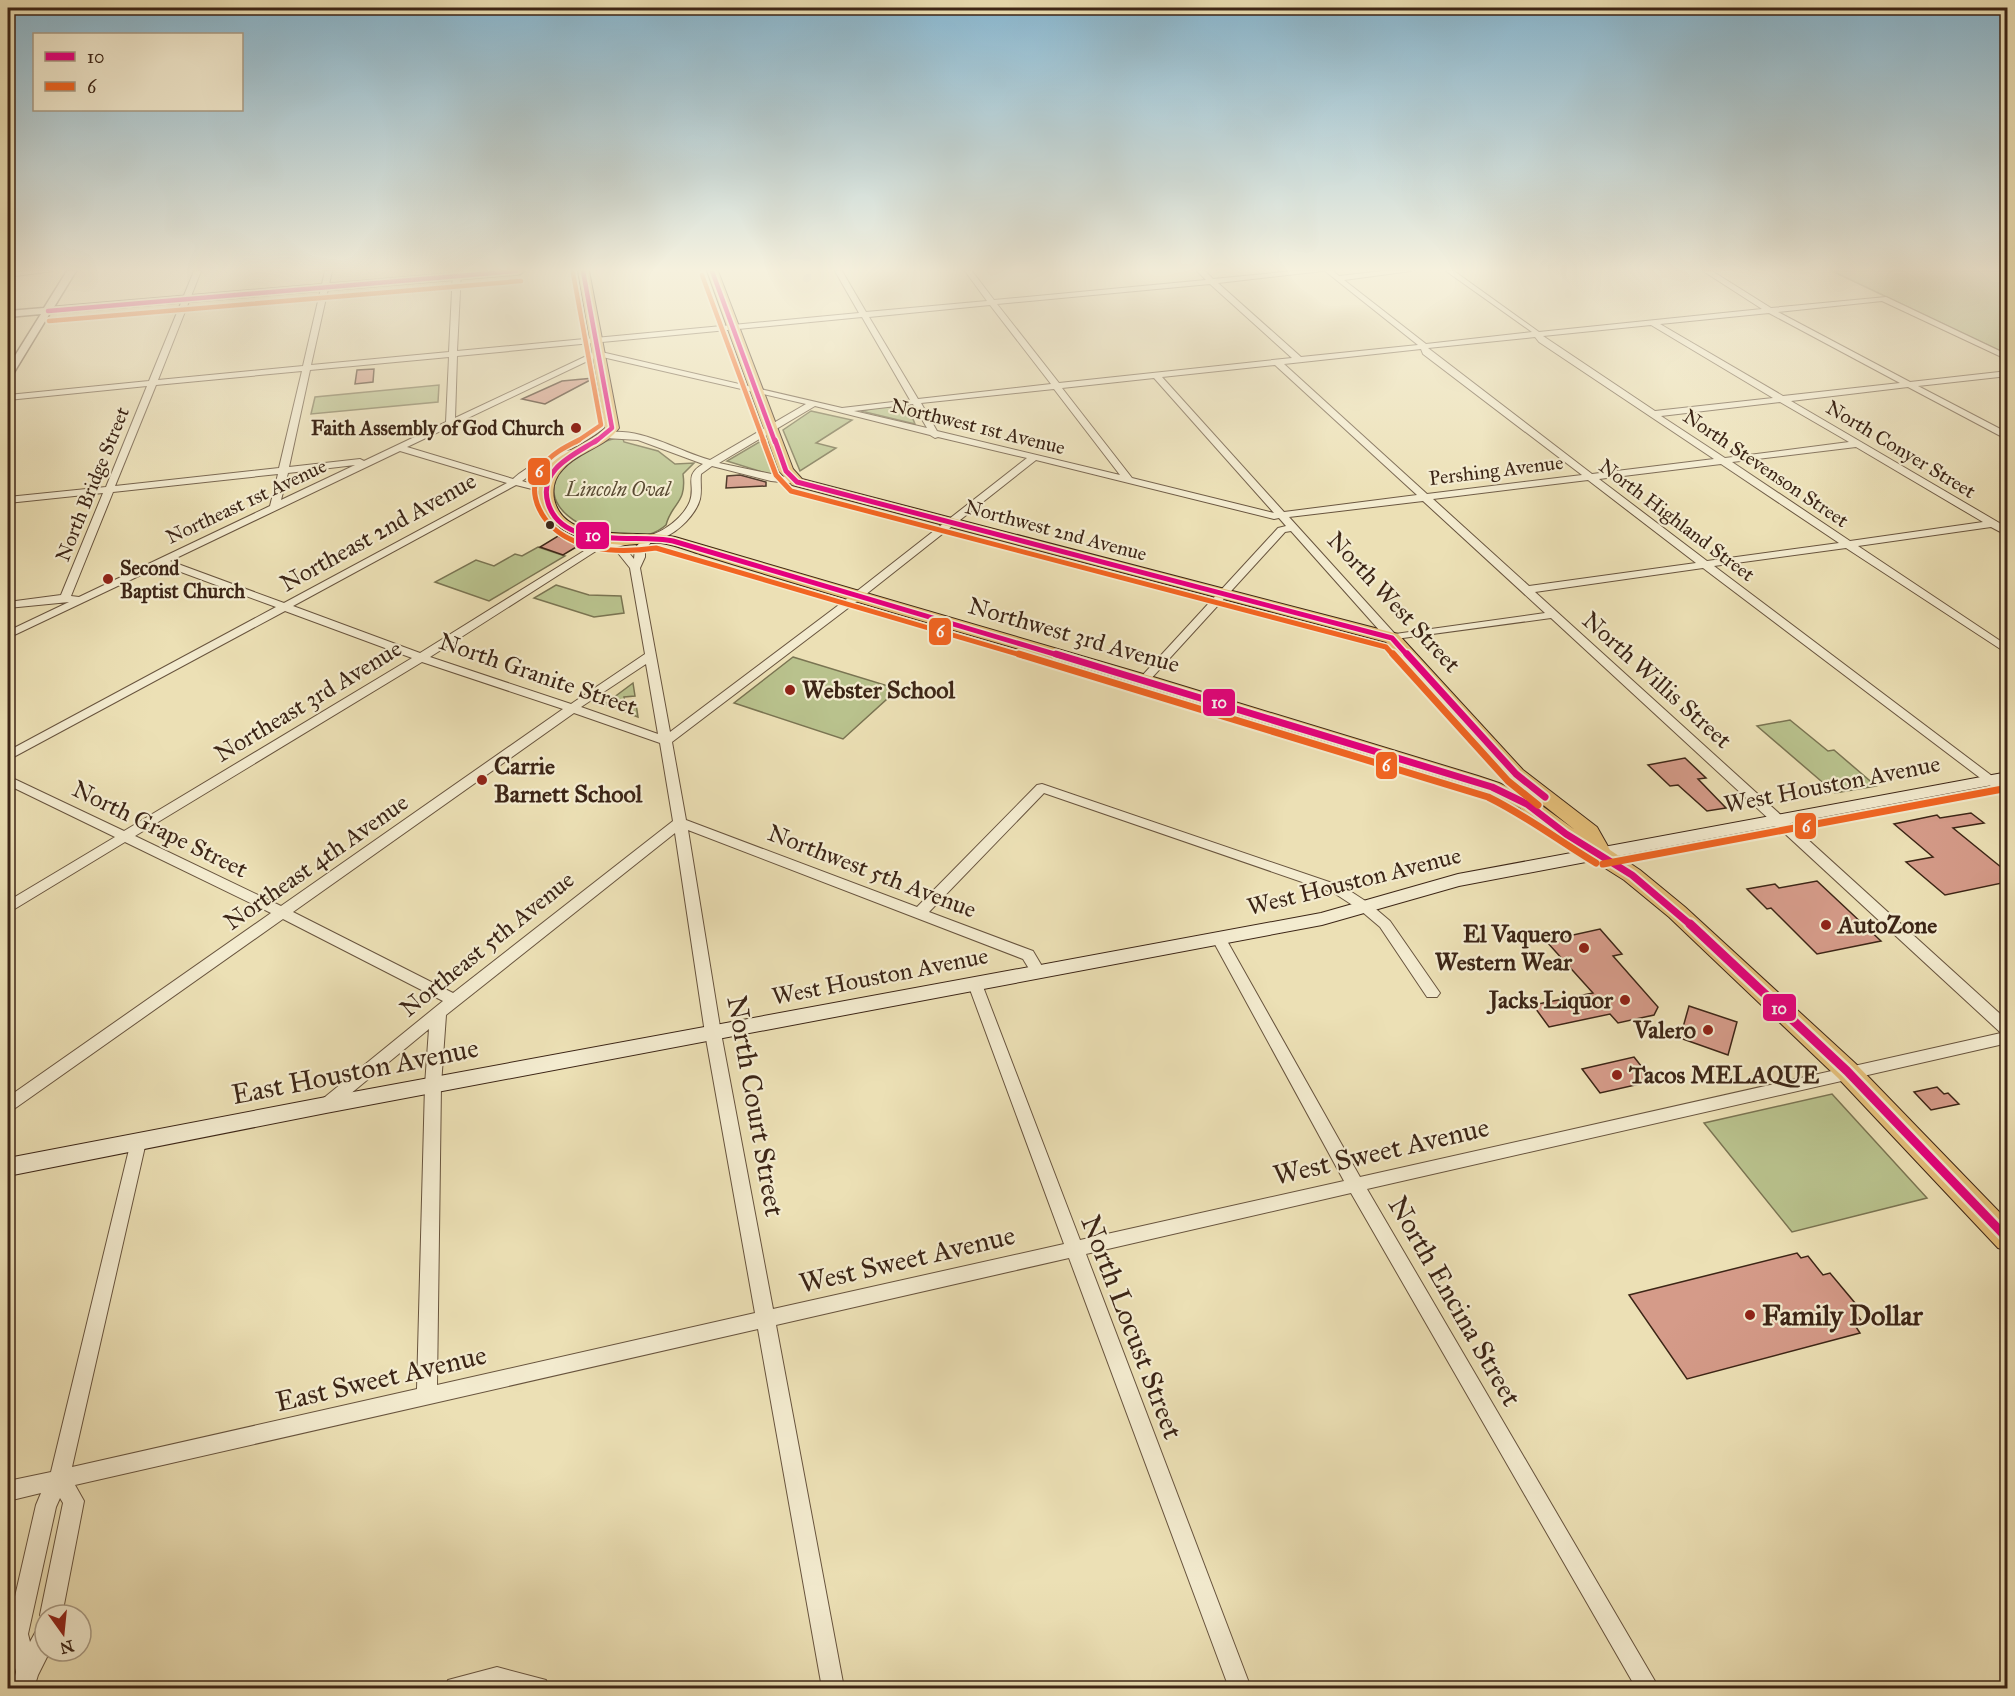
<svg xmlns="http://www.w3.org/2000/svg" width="2015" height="1696" font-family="'IM FELL Great Primer',serif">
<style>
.green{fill:#b9c28d;stroke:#7a7452;stroke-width:1.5}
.building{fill:#d59b89;stroke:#3c2516;stroke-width:1.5}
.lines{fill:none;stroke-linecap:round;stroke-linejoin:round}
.minor-casing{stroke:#68543e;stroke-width:2}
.tertiary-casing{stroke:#68543e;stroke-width:3}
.secondary-casing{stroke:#3c2516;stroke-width:2}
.primary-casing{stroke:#3c2516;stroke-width:2}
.minor{fill:#f3ebcf;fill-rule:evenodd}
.tertiary{fill:#f3ebcf;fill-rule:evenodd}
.secondary{fill:#f3ebcf;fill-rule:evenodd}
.primary{fill:#e6c07a;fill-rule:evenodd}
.bus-1-far3-casing{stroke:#f3ebcf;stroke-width:8}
.bus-1-far2-casing{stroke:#f3ebcf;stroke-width:8}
.bus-1-far1-casing{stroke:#f3ebcf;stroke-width:11}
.bus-1-casing{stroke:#f3ebcf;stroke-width:14}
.bus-2-far2-casing{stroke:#f3ebcf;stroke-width:8}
.bus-2-far1-casing{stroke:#f3ebcf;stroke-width:8}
.bus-2-casing{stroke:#f3ebcf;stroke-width:11}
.bus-1-far3{stroke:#e5007d;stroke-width:4.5}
.bus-1-far2{stroke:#e5007d;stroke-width:5}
.bus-1-far1{stroke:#e5007d;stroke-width:7}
.bus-1{stroke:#e5007d;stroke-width:9}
.bus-2-far2{stroke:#f26522;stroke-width:4.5}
.bus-2-far1{stroke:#f26522;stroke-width:5}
.bus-2{stroke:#f26522;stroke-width:7}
.poi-dot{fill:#8f2418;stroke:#f3ebcf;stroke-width:2}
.bus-dot{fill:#3c2516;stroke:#f3ebcf;stroke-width:2}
.labels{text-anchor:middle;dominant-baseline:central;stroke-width:4.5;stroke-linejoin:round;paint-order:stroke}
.far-street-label{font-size:20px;fill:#3c2516;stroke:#f3ebcf}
.far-poi-label{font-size:20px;font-weight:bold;fill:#3c2516;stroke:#f3ebcf;text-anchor:end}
.far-park-label{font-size:20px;font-style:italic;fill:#5b4c34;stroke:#f3ebcf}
.street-label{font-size:24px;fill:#3c2516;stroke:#f3ebcf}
.poi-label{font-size:24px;font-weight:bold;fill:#3c2516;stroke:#f3ebcf;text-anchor:start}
.near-street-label{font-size:28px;fill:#3c2516;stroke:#f3ebcf}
.near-poi-label{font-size:28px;font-weight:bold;fill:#3c2516;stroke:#f3ebcf;text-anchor:start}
.line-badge{stroke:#f3ebcf;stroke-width:2}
.badge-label{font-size:16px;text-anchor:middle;font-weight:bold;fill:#fff}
</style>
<rect width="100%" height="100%" fill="#ece0b5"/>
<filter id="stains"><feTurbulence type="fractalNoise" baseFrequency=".00333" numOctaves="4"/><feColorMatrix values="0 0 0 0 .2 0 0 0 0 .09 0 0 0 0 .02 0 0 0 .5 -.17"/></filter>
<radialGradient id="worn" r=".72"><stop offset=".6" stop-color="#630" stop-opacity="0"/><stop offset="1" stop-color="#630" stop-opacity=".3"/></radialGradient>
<g class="green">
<path d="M1832 271H2007V354Z"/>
<path d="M439 385 438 402 311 414 315 397Z"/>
<path d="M879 407H908L915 424 861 411Z"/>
<path d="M811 411 852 420 816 443 836 448 800 471 783 430Z"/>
<path d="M625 437 623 439 624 442 658 451 675 464 694 463 683 474C687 504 672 502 666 525 625 562 501 505 579 456 595 446 607 438 625 437Z"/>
<path d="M761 441H767L766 448 775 476 727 461Z"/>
<path d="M538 547 565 556 489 601 435 582 476 560 494 566 515 554 522 556Z"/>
<path d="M556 585 589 595 621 596 624 613 594 617 534 598Z"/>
<path d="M793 657 898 689 843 739 734 703Z"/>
<path d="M633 683 635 696 624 697 625 703 636 704 638 717 605 704Z"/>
<path d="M1790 720 1828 751 1834 750 1876 786 1835 793 1757 726Z"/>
<path d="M1832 1094 1927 1198 1792 1232 1704 1123Z"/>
</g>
<g class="building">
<path d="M374 369 373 382 355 384 357 370Z"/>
<path d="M594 378 545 404 522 399 562 381Z"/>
<path d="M740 475 766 482V486L726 488 727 476Z"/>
<path d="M558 536 578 546 563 555 540 547Z"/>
<path d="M1685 758 1706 778 1698 779 1726 808 1707 811 1678 785 1670 786 1648 765Z"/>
<path d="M1971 813 1984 823 1953 828 2007 872V882L1945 895 1906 862 1933 857 1894 824 1937 815 1940 818Z"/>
<path d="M1817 881 1881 941 1817 954 1771 908 1767 909 1747 889 1775 884 1779 888Z"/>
<path d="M1600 929 1622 954 1613 956 1658 1007 1654 1015 1618 1023 1610 1014 1549 1027 1533 1005 1593 993 1546 941Z"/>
<path d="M1689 1006 1737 1022 1728 1055 1680 1038Z"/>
<path d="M1634 1057 1653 1081 1600 1093 1582 1069Z"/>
<path d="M1937 1087 1944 1094 1948 1093 1959 1104 1931 1110 1914 1092Z"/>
<path d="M1797 1253 1801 1258 1808 1256 1823 1275 1830 1273 1855 1303 1849 1305 1865 1325 1856 1327 1860 1333 1687 1379 1629 1295Z"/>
</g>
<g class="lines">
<g class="minor-casing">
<g id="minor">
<path d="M24 271H53L8 277V273Z"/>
<path d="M194 271H201L158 380 303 366 325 271H332L311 365 449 352 453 271H461L457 351 859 313 835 271H842L866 312 987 301 965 271H972L994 300 1206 280 1197 271H1205L1213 279 1294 271H1323L1218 283 1301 357 1418 345 1325 271H1333L1339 276 1383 271H1411L1344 280 1426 344 1532 332 1446 271H1454L1539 332 1762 309 1703 271H1712L1771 308 1886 297 2008 355V360L1882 301 1778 312 1910 382 2008 371V376L1918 386 2008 433V440L1908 387 1791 401 2008 528V536L1991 527 1858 546 2008 646V654L1846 548 1714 566 2008 788V799L1703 568 1535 592 2008 1021V1043L1367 1189 1659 1688H1636L1351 1193 1086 1254 1251 1688H1229L1069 1258 776 1325 844 1688H822L758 1329 75 1485 84 1501 62 1615H45V1623L40 1615 63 1503 60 1498 56 1507 28 1634 30 1642 37 1629 45 1626V1651H50L38 1675 34 1688H12L16 1672 8 1640V1627L36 1505 41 1493 8 1501V1481L51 1472 132 1137 138 1135 144 1137 146 1142 72 1467 417 1389 425 1085 429 1029 332 1109 326 1111 320 1109 318 1105 320 1101 443 1001 283 919 14 1109 8 1111V1097L271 913 125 842 13 910 8 912V901L115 837 8 785V776L124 831 412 658 285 611 8 760V751L276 607 162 565 8 638V631L69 602 8 608V602L61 595 103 493 8 503V497L106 487 147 386 8 400V395L149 381ZM1210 284 1292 358 1059 383 997 304ZM990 305 1051 384 918 399 869 317ZM1769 313 1900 383 1783 396 1660 324ZM862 317 910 400 842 408 597 351 455 418 457 356ZM1651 325 1773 398 1655 411 1543 336ZM1535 337 1539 342 1714 459 1592 474 1428 348ZM1421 349 1423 354 1582 475 1427 494 1284 364ZM598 356 806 404 710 460C675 450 640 426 603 433L602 435 606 438 638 440 703 464C683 476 696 484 690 501 684 517 662 534 646 536L635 548 634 559 626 549 617 547 637 542V538C624 536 611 546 598 542 587 538 580 525 568 526V530L592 546 420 653 293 606 516 485 548 493V489L522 481 539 469 578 454V450C561 448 526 467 513 479L407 447ZM449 357 446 422 364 461 360 459 289 467 310 370ZM1275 365 1417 495 1284 512 1162 377ZM302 371 279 468 115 486 156 385ZM1154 378 1274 513 1132 478 1062 388ZM1054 389 1120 475 937 431 921 403ZM1780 402 1849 442 1725 458 1661 416ZM913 404 927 428 854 411ZM815 406 930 435 935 438 938 437 1027 458 852 595 670 732 640 568 645 557V549L654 539C672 540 696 515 700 499 702 490 700 482 701 474L712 466 771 481 800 484V480L719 463ZM1856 447 1983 522 1850 541 1732 462ZM400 451 507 483 284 603 170 561ZM1036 460 1274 519 1279 518 1286 526 1278 528 1140 678 1138 680 1140 682H1148L1285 532 1291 531 1388 640 1551 618 2001 1033 1360 1177 1226 939 1219 934 1212 939 1344 1181 1080 1240 982 984 980 980H970L968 984 1064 1244 773 1309 721 1033 688 830 1023 959 1034 977H1044L1046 973 1033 951 929 912 1044 793 1334 893 1360 910 1380 927 1427 997H1437L1440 993 1390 921 1370 904 1344 887 1042 784 1037 785 917 907 686 820 672 742 860 599ZM1721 464 1839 543 1707 561 1599 479ZM355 465 281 500 288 473ZM278 474 270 506 79 597 71 596 113 492ZM1588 480 1696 563 1529 586 1433 499ZM1423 501 1545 613 1395 634 1289 517ZM604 550 618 553 630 568 645 654 571 704 430 657 596 551ZM422 662 563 709 281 906 135 836ZM646 664 658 734 581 707ZM574 713 660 743 673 821 453 993 293 912ZM675 833 705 1033 755 1313 437 1385 441 1085 446 1015Z"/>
<path d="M497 1667 546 1680 549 1688H445L448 1680Z"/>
</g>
</g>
<g class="tertiary-casing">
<path id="tertiary" d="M67 271H76L54 307 484 271H524L520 274 50 313 13 374 8 377V367L41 314 8 317V311L44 308Z"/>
</g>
<g class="secondary-casing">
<path id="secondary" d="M2008 772V782L1459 886 1322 925 326 1113 8 1176V1158L326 1097 1321 913 1458 874Z"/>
</g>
<g class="primary-casing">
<path id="primary" d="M578 271H589L619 428C605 448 579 451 563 469 555 477 552 488 554 499 565 547 641 528 675 537L1150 676 1478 776 1499 783 1534 800 1575 830 1509 778 1386 642 792 485 779 471 707 271H718L793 469 802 479 1398 634 1523 770 1597 827 1610 850 1640 870 1685 907 1856 1064 2008 1221V1251L1998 1248 1838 1078 1669 917 1624 880 1559 839 1520 808 1485 791 1464 784C1355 751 1246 716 1136 683 992 641 847 600 703 555 690 551 675 545 661 543 649 542 636 545 623 545 593 543 546 534 539 498 531 458 585 449 605 428Z"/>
</g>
<use href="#minor" class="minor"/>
<use href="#tertiary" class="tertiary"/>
<use href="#secondary" class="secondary"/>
<use href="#primary" class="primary"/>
<g class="bus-1-far3-casing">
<g id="bus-1-far3">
<path d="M583 271 612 428 595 442"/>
<path d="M712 271 775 442"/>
<path d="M48 311 516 271"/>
</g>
</g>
<g class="bus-1-far2-casing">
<g id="bus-1-far2">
<path d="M597 440C574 455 538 469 548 503 563 552 637 533 673 541L1061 656"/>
<path d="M775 440 786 471 797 482 1392 638 1408 656"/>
</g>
</g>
<g class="bus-1-far1-casing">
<g id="bus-1-far1">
<path d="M1056 654 1492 787 1527 804 1566 834 1632 875 1692 926"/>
<path d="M1407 654 1516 774 1545 797"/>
</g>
</g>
<g class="bus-1-casing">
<path id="bus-1" d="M1690 924 1847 1071 2008 1239"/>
</g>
<g class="bus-2-far2-casing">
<g id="bus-2-far2">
<path d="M573 273 601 425 576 442"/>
<path d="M702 275 764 442"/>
<path d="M49 321 521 281"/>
</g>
</g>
<g class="bus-2-far1-casing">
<g id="bus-2-far1">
<path d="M579 440C565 447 551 454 542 467 523 494 544 527 570 539 596 553 628 552 656 548L1024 656"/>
<path d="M763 440 776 475 791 491 1386 647 1394 656"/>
</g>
</g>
<g class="bus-2-casing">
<g id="bus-2">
<path d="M1019 654 1488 797C1527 816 1559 841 1596 863"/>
<path d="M1393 654 1508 781 1538 805"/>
<path d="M1603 864 2008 788"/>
</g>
</g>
<use href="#bus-1-far3" class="bus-1-far3"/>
<use href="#bus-1-far2" class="bus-1-far2"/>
<use href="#bus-1-far1" class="bus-1-far1"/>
<use href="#bus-1" class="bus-1"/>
<use href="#bus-2-far2" class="bus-2-far2"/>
<use href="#bus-2-far1" class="bus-2-far1"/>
<use href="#bus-2" class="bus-2"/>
</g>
<linearGradient id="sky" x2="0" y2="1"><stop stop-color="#88b8d2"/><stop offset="0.53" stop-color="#f6f1de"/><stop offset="1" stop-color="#f6f1de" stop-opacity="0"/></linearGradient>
<rect width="2015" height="509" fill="url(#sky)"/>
<g class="poi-dot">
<circle cx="576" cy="428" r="6"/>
<circle cx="108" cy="579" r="6"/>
<circle cx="790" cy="690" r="6"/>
<circle cx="482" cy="780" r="6"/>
<circle cx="1826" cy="925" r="6"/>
<circle cx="1584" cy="948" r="6"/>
<circle cx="1625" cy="1000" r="6"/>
<circle cx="1708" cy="1030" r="6"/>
<circle cx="1617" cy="1075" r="6"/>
<circle cx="1750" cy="1315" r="6"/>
</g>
<circle class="bus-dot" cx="550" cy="525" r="5"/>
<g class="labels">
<g class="far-street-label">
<text transform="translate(978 426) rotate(14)">Northwest 1st Avenue</text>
<text transform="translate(1901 449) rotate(31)">North Conyer Street</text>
<text transform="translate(1766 468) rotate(34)">North Stevenson Street</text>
<text transform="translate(1496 470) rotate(-7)">Pershing Avenue</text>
<text transform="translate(92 484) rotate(-68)">North Bridge Street</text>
<text transform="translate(246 501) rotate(-25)">Northeast 1st Avenue</text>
<text transform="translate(1677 520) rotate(37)">North Highland Street</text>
<text transform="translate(1056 530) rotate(15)">Northwest 2nd Avenue</text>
</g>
<g class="far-poi-label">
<text x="564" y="428">Faith Assembly of God Church</text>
<text x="120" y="568" text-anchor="start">Second<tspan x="120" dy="23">Baptist Church</tspan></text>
</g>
<g class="far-park-label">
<text x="618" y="489">Lincoln Oval</text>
</g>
<g class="street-label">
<text transform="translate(378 532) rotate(-29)">Northeast 2nd Avenue</text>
<text transform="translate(1394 602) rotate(47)">North West Street</text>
<text transform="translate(1074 635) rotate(16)">Northwest 3rd Avenue</text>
<text transform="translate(538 674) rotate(19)">North Granite Street</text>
<text transform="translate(1657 680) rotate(42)">North Willis Street</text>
<text transform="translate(308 701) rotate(-31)">Northeast 3rd Avenue</text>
<text transform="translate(1832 784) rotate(-11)">West Houston Avenue</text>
<text transform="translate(160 829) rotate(26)">North Grape Street</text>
<text transform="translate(316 862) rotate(-35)">Northeast 4th Avenue</text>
<text transform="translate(872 871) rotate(21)">Northwest 5th Avenue</text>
<text transform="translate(1354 881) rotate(-14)">West Houston Avenue</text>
<text transform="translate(487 944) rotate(-39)">Northeast 5th Avenue</text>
<text transform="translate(880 976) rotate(-11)">West Houston Avenue</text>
</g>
<g class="poi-label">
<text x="802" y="690">Webster School</text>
<text x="494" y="766">Carrie<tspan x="494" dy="28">Barnett School</tspan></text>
<text x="1838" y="925">AutoZone</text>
<text x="1572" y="934" text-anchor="end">El Vaquero<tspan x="1572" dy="28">Western Wear</tspan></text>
<text x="1613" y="1000" text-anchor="end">Jacks Liquor</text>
<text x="1696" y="1030" text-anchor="end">Valero</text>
<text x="1629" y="1075">Tacos MELAQUE</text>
</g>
<g class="near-street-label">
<text transform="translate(355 1071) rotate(-11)">East Houston Avenue</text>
<text transform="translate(756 1106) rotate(80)">North Court Street</text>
<text transform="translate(1381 1151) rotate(-13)">West Sweet Avenue</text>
<text transform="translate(907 1259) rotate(-13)">West Sweet Avenue</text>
<text transform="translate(1455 1301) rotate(60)">North Encina Street</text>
<text transform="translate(1132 1327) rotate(69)">North Locust Street</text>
<text transform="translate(381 1378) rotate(-13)">East Sweet Avenue</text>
</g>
<g class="near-poi-label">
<text x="1762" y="1315">Family Dollar</text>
</g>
</g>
<g class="line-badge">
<rect x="527" y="457" width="24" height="29" rx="6" fill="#f26522"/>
<rect x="575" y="521" width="35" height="29" rx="6" fill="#e5007d"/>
<rect x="928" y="617" width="24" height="29" rx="6" fill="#f26522"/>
<rect x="1202" y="688" width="34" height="29" rx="6" fill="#e5007d"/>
<rect x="1375" y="751" width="23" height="29" rx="6" fill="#f26522"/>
<rect x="1794" y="812" width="23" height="28" rx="6" fill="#f26522"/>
<rect x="1762" y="993" width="35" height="29" rx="6" fill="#e5007d"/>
</g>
<g class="badge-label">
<text x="539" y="477">6</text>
<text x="593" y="541">10</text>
<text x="940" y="637">6</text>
<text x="1219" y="708">10</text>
<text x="1386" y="771">6</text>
<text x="1806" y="832">6</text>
<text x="1779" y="1014">10</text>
</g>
<rect width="2015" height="1696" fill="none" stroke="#ece0b5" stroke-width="30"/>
<rect x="9" y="9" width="1997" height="1678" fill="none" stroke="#3c2516" stroke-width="3"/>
<rect x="15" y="15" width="1985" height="1666" fill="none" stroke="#3c2516" stroke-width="1.5"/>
<rect x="33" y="33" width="210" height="78" fill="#f3ebcf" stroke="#aa9c85" stroke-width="1.5"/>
<rect x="45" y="52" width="30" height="9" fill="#e5007d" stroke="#aa9c85" stroke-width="1.5"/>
<text x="87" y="63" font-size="18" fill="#3c2516">10</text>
<rect x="45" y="82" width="30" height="9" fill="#f26522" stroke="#aa9c85" stroke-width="1.5"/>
<text x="87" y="93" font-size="18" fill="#3c2516">6</text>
<g transform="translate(63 1633) rotate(165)"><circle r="28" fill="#f3ebcf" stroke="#aa9c85" stroke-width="1.5"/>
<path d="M0-4.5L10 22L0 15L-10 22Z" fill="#8f2418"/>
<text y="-9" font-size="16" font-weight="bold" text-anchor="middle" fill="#3c2516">N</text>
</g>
<rect width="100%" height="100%" filter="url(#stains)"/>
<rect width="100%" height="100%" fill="url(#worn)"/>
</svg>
